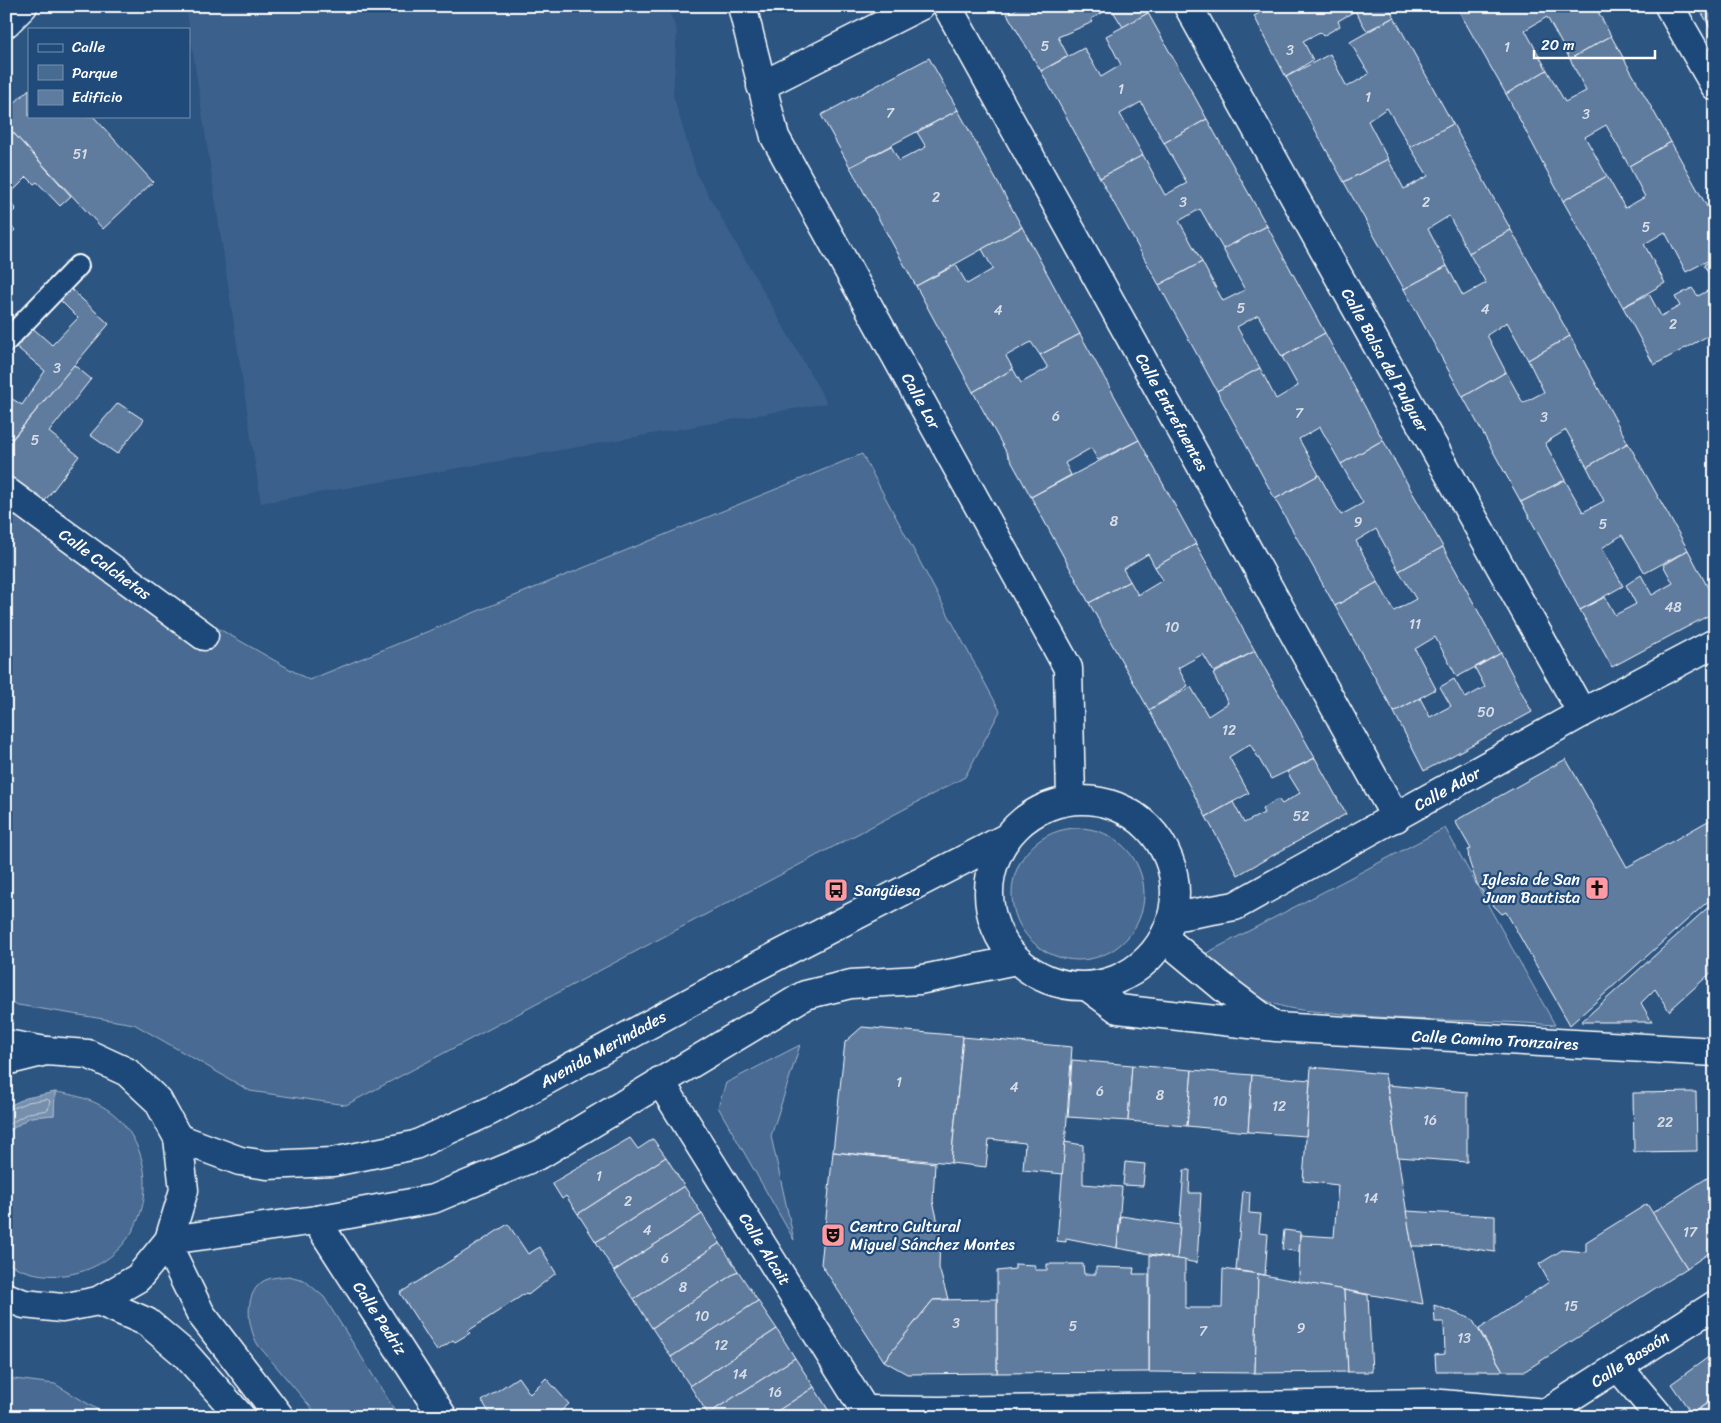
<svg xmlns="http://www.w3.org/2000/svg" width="1721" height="1423" font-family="Sriracha,sans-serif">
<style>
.built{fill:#3b618b}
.green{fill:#486b92;stroke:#a4b5c8}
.water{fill:#748fad;stroke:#acbcce}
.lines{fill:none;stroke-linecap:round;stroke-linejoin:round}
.shore{stroke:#c7d2de;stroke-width:1}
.building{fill:#5e7c9f;stroke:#fff}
.service-casing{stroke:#fff;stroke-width:24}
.minor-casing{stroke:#fff;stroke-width:31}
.tertiary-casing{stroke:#fff;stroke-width:31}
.secondary-casing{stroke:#fff;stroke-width:31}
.service{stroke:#1f4a7a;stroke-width:20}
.minor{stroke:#1f4a7a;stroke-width:28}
.tertiary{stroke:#1f4a7a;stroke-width:28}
.secondary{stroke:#1f4a7a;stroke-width:28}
.labels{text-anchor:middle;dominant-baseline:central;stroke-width:4.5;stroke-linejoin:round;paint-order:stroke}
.number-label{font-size:14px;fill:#d7dee7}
.street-label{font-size:16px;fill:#fff;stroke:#1f4a7a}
.poi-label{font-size:16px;fill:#fff;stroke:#1f4a7a;text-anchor:start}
</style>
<rect width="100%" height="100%" fill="#2c5582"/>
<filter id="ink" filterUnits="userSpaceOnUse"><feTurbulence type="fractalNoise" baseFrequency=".02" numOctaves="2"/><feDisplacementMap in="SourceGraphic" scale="10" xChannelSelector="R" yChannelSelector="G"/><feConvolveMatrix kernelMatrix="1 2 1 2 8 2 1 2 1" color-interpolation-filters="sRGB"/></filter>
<g filter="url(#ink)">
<path class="built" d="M186 6H666L677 30 673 95 697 175 827 403 261 503Z"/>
<g class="green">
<path d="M862 454 1000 711 965 777 346 1105 250 1091 134 1024 6 1003V508L309 680Z"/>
<circle cx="1078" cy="894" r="66"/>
<path d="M1445 828 1555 1025C1481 1019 1407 1022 1334 1013 1317 1011 1298 1011 1281 1006 1252 998 1225 973 1201 956Z"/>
<path d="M800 1045 771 1136 794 1240 718 1107 726 1083Z"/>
<path d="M55 1092C80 1095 109 1104 125 1126 169 1183 137 1267 64 1275 43 1277 24 1273 6 1262V1133L30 1117 54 1115Z"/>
<path d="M289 1276 304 1280 324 1297 399 1417H319L258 1345C248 1328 243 1296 262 1282 269 1277 281 1277 289 1276Z"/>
<path d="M6 1378 55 1384 110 1417H6Z"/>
</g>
<path class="water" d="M55 1092 54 1115 30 1117 6 1133V1107L26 1098Z"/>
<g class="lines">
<path class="shore" d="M6 1111 28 1102 47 1099 50 1101 48 1110 28 1113 6 1126"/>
</g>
<g class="building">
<path d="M1022 6H1145L1148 13 1123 27 1111 8 1091 19 1093 22 1058 37 1068 56 1041 71 1007 14Z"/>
<path d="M1272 6H1388L1394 17 1367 31 1355 11 1338 21 1340 26 1323 36 1320 32 1303 41 1313 60 1286 77 1254 16Z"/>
<path d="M1456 6H1595L1611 36 1570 59 1547 17 1525 30 1547 70 1506 94Z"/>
<path d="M1698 6H1715V36Z"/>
<path d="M1148 13 1207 119 1164 143 1141 102 1120 114 1143 155 1100 178 1041 71 1084 48 1101 77 1121 65 1106 36Z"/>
<path d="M1394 17 1453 124 1410 147 1387 108 1368 121 1388 159 1344 182 1286 77 1330 54 1347 87 1369 74 1350 42Z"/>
<path d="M1611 36 1671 142 1629 166 1606 125 1585 137 1607 176 1563 201 1506 94 1547 70 1565 102 1586 91 1570 59Z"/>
<path d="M929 58 958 110 850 167 821 115Z"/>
<path d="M29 89V116H93L153 182 103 229 6 125V111Z"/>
<path d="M958 110 1022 227 916 286 850 167 891 146 899 161 926 147 917 132Z"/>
<path d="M1207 119 1267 226 1223 249 1200 209 1179 221 1202 262 1159 285 1100 178 1143 155 1165 195 1187 183 1164 143Z"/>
<path d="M1453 124 1511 230 1469 253 1449 216 1428 229 1447 266 1404 289 1344 182 1388 159 1404 189 1428 176 1410 147Z"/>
<path d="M6 125 71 196 60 206 37 182 34 184 27 177 6 198Z"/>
<path d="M1671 142 1715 221V257L1686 272 1665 232 1644 244 1665 283 1623 307 1563 201 1607 176 1625 208 1645 197 1629 166Z"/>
<path d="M6 198 16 209 6 219Z"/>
<path d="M6 221 15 230 6 239Z"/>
<path d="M1267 226 1325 333 1282 357 1258 315 1237 327 1260 368 1217 391 1159 285 1202 262 1223 301 1245 290 1223 249Z"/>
<path d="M1022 227 1080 334 1040 355 1031 342 1006 356 1013 369 973 392 916 286 956 265 967 284 993 269 982 249Z"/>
<path d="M1511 230 1570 336 1528 360 1507 322 1487 335 1506 372 1463 397 1404 289 1447 266 1463 296 1486 283 1469 253Z"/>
<path d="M1715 258V286L1704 265Z"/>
<path d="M1715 287V332L1654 365 1623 307 1649 294 1661 316 1680 306 1675 297 1692 288 1698 296Z"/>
<path d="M71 289 109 324 6 446V395L22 405 45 371 13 344 28 324 52 345 78 318 59 299Z"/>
<path d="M1325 333 1383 440 1341 464 1320 427 1299 439 1319 475 1275 499 1217 391 1260 368 1276 399 1298 386 1282 357Z"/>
<path d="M1080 334 1139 440 1098 460 1091 448 1065 463 1071 475 1031 497 973 392 1013 369 1021 383 1048 368 1040 355Z"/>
<path d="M1570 336 1628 443 1587 467 1566 430 1545 443 1565 480 1521 502 1463 397 1506 372 1523 403 1544 392 1528 360Z"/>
<path d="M74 365 91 379 49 432 79 456 44 502 6 473V447Z"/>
<path d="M118 403 144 420 117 454 90 435Z"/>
<path d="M1139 440 1196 544 1155 567 1148 554 1123 569 1130 581 1089 603 1031 497Z"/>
<path d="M1383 440 1443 547 1399 571 1376 529 1356 541 1378 582 1335 606 1275 499 1319 475 1341 515 1363 503 1341 464Z"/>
<path d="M1628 443 1688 550 1645 573 1622 535 1602 548 1623 586 1580 610 1521 502 1565 480 1583 512 1604 501 1587 467Z"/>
<path d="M1196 544 1255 651 1214 672 1203 654 1178 668 1188 686 1149 710 1089 603 1130 581 1138 595 1163 580 1155 567Z"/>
<path d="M1443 547 1501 653 1457 677 1435 637 1415 649 1436 689 1394 712 1335 606 1378 582 1394 611 1416 599 1399 571Z"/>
<path d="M1688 550 1715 601V612L1612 667 1580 610 1605 597 1615 615 1636 604 1626 585 1641 575 1652 595 1673 583 1663 565Z"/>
<path d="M1255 651 1315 758 1271 779 1250 744 1229 757 1249 793 1206 817 1149 710 1191 687 1208 716 1228 703 1213 674Z"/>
<path d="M1501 653 1532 712 1424 771 1394 712 1420 698 1430 717 1451 706 1440 687 1454 679 1465 698 1485 687 1475 668Z"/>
<path d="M1315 758 1346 814 1238 875 1206 817 1233 802 1244 823 1264 813 1262 809 1278 799 1282 804 1300 793 1287 772Z"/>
<path d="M1566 759 1627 867 1715 817V895L1570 1025 1506 912 1502 914 1489 901 1477 884 1469 861 1468 850 1471 849 1455 821Z"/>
<path d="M1715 901V969L1669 1011 1655 989 1641 1003 1652 1022H1581Z"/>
<path d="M862 1027 963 1036 951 1163 833 1152 845 1042Z"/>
<path d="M963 1037 1072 1047 1063 1174 1023 1170 1025 1143 989 1139 986 1167 951 1163Z"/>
<path d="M1072 1060 1132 1065 1128 1121 1068 1117Z"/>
<path d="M1132 1065 1192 1070 1187 1126 1128 1121Z"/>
<path d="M1311 1067 1385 1074 1412 1246 1423 1304 1299 1282 1300 1235 1334 1237 1338 1185 1303 1181Z"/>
<path d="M1192 1070 1252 1075 1248 1132 1187 1126Z"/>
<path d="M1252 1075 1310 1080 1306 1136 1248 1132Z"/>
<path d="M1387 1085 1467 1092V1162L1398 1157Z"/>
<path d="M1696 1092 1697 1151 1634 1152 1633 1093Z"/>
<path d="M1714 1114 1715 1157H1713Z"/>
<path d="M630 1138 638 1149 653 1139 666 1157 578 1214 566 1196 562 1199 552 1183Z"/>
<path d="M1065 1142 1083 1145V1184L1122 1187 1117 1248 1066 1238V1242L1057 1241Z"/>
<path d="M833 1152 935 1163 933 1201 940 1231 939 1268 948 1299 933 1300 884 1361 821 1264Z"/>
<path d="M666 1157 684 1186 596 1242 578 1214Z"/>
<path d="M1125 1162 1145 1164 1143 1186 1123 1185Z"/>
<path d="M1184 1170H1190L1189 1193H1201L1197 1263 1177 1259Z"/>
<path d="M1715 1173V1249L1687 1268 1652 1213Z"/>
<path d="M684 1186 702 1214 614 1271 596 1242Z"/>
<path d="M1243 1191 1250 1192 1249 1213 1261 1214 1259 1233 1268 1234 1265 1275 1236 1270Z"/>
<path d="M1647 1204 1687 1268 1525 1371H1503L1479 1329 1549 1282 1539 1264 1562 1250 1586 1252V1242Z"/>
<path d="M1406 1211 1495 1216V1252L1461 1247 1412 1246Z"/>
<path d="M702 1214 720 1243 634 1299 614 1271Z"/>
<path d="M1121 1216 1180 1225 1177 1259 1117 1248Z"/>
<path d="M508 1224 528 1254 540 1247 556 1273 528 1295 526 1293 468 1331 470 1333 455 1342 453 1340 437 1351 400 1293Z"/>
<path d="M1284 1230 1300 1232 1299 1252 1282 1249Z"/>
<path d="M720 1243 738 1271 652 1328 634 1299Z"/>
<path d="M1150 1255 1185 1260V1308H1222L1223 1269 1258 1274 1255 1373 1149 1372Z"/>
<path d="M1015 1264 1035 1265V1270H1047V1264H1083L1084 1274H1096V1267L1134 1268 1133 1274H1149V1372L997 1373V1271L1015 1269Z"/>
<path d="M738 1271 758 1301 671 1357 652 1328Z"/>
<path d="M1258 1274 1344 1290 1348 1372 1255 1373Z"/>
<path d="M1344 1290 1368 1295 1372 1372H1348Z"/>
<path d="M997 1299V1373L907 1374 884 1361 933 1300Z"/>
<path d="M758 1301 777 1329 690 1386 671 1357Z"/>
<path d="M1434 1305 1472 1319 1503 1371H1436L1435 1355 1445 1354 1444 1322H1435Z"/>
<path d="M777 1329 795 1358 708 1414 690 1386Z"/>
<path d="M1710 1356 1715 1363V1397L1692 1414 1671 1384Z"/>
<path d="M795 1358 814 1387 781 1409 768 1417H709L708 1414Z"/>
<path d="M518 1377 530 1394 546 1378 569 1404 554 1417H492L482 1401Z"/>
<path d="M814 1387 832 1416 768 1417 799 1397Z"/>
<path d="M1715 1398V1417H1697L1694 1412Z"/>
<path d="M1624 1410 1628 1417H1614Z"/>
</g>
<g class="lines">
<g class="service-casing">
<path id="service" d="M6 341 78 266"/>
</g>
<g class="minor-casing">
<g id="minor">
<path d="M947 6 1396 818"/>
<path d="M1188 6 1582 713"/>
<path d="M1669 6 1715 86"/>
<path d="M6 23 23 6"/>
<path d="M761 86 920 6"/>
<path d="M6 491 204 636"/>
<path d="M1173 917 1235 906 1582 713 1715 643"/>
<path d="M660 1081 869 1417"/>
<path d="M316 1220 443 1417"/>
<path d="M1619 1368 1660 1417"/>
<path d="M865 1410 939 1411 1430 1403 1546 1413"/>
<path d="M1539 1417 1715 1305"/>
</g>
</g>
<g class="tertiary-casing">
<g id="tertiary">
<path d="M742 6 775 137 1068 668 1071 799"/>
<circle cx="1082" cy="893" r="93"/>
<path d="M1164 938 1230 993 1274 1026"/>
<path d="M1088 987 1118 1009 1276 1027 1715 1052"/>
<path d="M6 1044 46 1051"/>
<path d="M178 1138 240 1161 267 1165 333 1162 415 1145 490 1111 740 975 1006 838"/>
<path d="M169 1240 316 1220 433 1199 541 1154 805 995 851 984 919 980 1016 960"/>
</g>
</g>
<g class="secondary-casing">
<g id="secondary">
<path d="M6 1061 46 1051 88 1054 127 1072 158 1101 178 1138 184 1190 169 1240 138 1278 98 1301 62 1308 24 1304 6 1297"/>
<path d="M167 1244 201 1314 280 1417"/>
<path d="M98 1301 147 1322 186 1355 241 1417"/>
</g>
</g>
<use href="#service" class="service"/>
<use href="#minor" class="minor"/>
<use href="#tertiary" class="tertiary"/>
<use href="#secondary" class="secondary"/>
</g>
</g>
<defs>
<g id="church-square" transform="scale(1.25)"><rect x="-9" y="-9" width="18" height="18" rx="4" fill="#ff9aa2" stroke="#1f4a7a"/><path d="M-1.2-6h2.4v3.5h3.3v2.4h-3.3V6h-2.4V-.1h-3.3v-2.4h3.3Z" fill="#111"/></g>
<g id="bus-square" transform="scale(1.25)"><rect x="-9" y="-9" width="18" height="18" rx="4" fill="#ff9aa2" stroke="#1f4a7a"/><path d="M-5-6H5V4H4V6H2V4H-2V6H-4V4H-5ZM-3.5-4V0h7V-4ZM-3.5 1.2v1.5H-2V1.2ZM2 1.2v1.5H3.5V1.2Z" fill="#111"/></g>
<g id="theatre-square" transform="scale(1.25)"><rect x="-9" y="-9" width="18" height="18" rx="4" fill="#ff9aa2" stroke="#1f4a7a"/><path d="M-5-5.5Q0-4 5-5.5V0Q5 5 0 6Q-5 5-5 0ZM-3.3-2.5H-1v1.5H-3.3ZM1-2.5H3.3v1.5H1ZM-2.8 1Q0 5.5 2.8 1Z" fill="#111"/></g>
</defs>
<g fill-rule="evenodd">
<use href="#church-square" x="1597" y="888"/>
<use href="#bus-square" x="836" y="890"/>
<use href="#theatre-square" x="833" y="1235"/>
</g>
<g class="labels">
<g class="number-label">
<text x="1045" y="46">5</text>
<text x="1507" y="47">1</text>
<text x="1290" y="50">3</text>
<text x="1121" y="89">1</text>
<text x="1368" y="97">1</text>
<text x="890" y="113">7</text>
<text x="1586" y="114">3</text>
<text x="80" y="154">51</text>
<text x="936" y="197">2</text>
<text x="1183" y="202">3</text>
<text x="1426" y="202">2</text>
<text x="1646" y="227">5</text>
<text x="1241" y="308">5</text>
<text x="1485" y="309">4</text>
<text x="998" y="310">4</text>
<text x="1673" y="324">2</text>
<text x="57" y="368">3</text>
<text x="1299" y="413">7</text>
<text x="1056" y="416">6</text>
<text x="1544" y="417">3</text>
<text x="35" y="440">5</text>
<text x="1114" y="521">8</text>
<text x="1358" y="522">9</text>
<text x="1603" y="524">5</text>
<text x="1673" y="607">48</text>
<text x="1415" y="624">11</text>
<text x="1172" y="627">10</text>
<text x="1486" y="712">50</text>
<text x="1229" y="730">12</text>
<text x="1301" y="816">52</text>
<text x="899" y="1082">1</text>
<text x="1014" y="1087">4</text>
<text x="1100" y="1091">6</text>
<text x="1160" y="1095">8</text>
<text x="1220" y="1101">10</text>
<text x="1279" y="1106">12</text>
<text x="1430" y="1120">16</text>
<text x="1665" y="1122">22</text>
<text x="599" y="1176">1</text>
<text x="1371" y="1198">14</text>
<text x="628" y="1201">2</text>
<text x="647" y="1230">4</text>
<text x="1690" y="1232">17</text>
<text x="665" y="1258">6</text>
<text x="683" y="1287">8</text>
<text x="1571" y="1306">15</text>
<text x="702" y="1316">10</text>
<text x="956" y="1323">3</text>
<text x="1073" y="1326">5</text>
<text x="1301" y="1328">9</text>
<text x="1203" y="1331">7</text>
<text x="1464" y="1338">13</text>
<text x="721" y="1345">12</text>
<text x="740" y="1374">14</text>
<text x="775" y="1392">16</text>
</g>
<g class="street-label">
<text transform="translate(1385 360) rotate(61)">Calle Balsa del Pulguer</text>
<text transform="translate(921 401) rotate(61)">Calle Lor</text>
<text transform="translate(1172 412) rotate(61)">Calle Entrefuentes</text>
<text transform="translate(105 564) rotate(36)">Calle Calchetas</text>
<text transform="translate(1447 789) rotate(-29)">Calle Ador</text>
<text transform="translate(1495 1040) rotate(3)">Calle Camino Tronzaires</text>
<text transform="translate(603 1049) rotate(-29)">Avenida Merindades</text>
<text transform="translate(765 1249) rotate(58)">Calle Alcait</text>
<text transform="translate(380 1318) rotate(57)">Calle Pedriz</text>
<text transform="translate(1630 1359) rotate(-33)">Calle Basaón</text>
</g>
<g class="poi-label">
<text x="1580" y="879" text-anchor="end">Iglesia de San<tspan x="1580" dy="18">Juan Bautista</tspan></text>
<text x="854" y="890">Sangüesa</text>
<text x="850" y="1226">Centro Cultural<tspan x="850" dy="18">Miguel Sánchez Montes</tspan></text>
</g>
</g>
<rect width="1721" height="1423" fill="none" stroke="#1f4a7a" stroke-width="25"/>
<rect x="12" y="12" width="1696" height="1398" fill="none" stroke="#fff" stroke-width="2" filter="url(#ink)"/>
<rect x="28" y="28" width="162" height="90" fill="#1f4a7a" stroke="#7992af"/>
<rect x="38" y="44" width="25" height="8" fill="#1f4a7a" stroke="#7992af"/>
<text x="72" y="52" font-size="15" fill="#ffffff">Calle</text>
<rect x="38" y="65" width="25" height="15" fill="#486b92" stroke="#7992af"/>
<text x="72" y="78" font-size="15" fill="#ffffff">Parque</text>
<rect x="38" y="90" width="25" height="15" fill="#5e7c9f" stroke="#7992af"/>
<text x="72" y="102" font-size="15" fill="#ffffff">Edificio</text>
<path d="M1534 50v8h121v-8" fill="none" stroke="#ffffff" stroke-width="2.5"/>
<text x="1541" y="50" font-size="15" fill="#ffffff" stroke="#1f4a7a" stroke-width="4" paint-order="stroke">20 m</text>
</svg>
